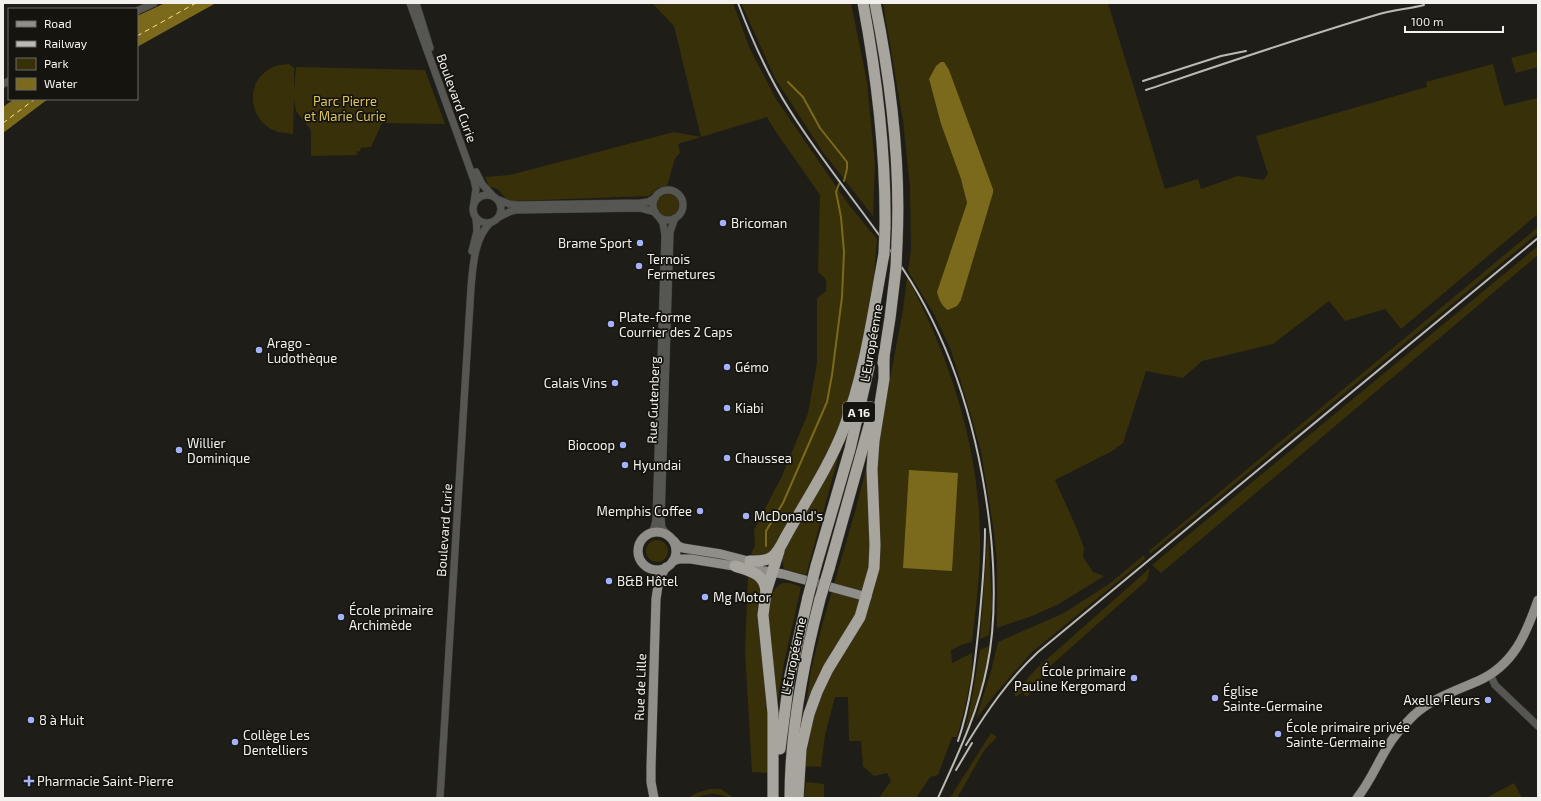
<svg xmlns="http://www.w3.org/2000/svg" width="1541" height="801" font-family="'Exo 2',sans-serif">
<style>
.green{fill:#383009;fill-rule:evenodd}
.water{fill:#7b6a1b}
.lines{fill:none;stroke-linecap:round;stroke-linejoin:round}
.stream{stroke:#7b6a1b;stroke-width:2}
.ferry{stroke:#fde37c;stroke-width:1;stroke-dasharray:5 4;stroke-linecap:butt}
.minor-casing{stroke:#3d3b35;stroke-width:8}
.major-casing{stroke:#3d3b35;stroke-width:10}
.highway-casing{stroke:#3d3b35;stroke-width:12}
.minor{stroke:#565652;stroke-width:7}
.major{stroke:#908e88;stroke-width:9}
.highway{stroke:#a7a59d;stroke-width:11}
.rail{stroke:#bbbab5;stroke-width:2}
.highway-bridge-casing{stroke:#3d3b35;stroke-width:12;stroke-linecap:butt}
.highway-bridge{stroke:#a7a59d;stroke-width:11}
.poi-dot{fill:#a4b2fc;stroke:#15140e;stroke-width:1.5}
.labels{text-anchor:middle;dominant-baseline:central;stroke-width:3.5;stroke-linejoin:round;paint-order:stroke}
.shield{fill:#15140e;stroke:#b0afaa;stroke-width:1}
.shield-label{font-size:12px;font-weight:bold;fill:#f2f1ed}
.street-label{font-size:13px;fill:#f2f1ed;stroke:#15140e}
.park-label{font-size:13px;fill:#dec55d;stroke:#15140e}
.poi-label{font-size:13px;fill:#f2f1ed;stroke:#15140e;text-anchor:start}
</style>
<rect width="100%" height="100%" fill="#1f1d17"/>
<g class="green">
<path d="M652 3H733L750 49 776 99 849 205 877 239 874 277 862 343 845 415 825 459 771 552C765 555 757 557 751 554L755 546 754 530 782 476 808 413 817 363V298L826 291C827 280 827 279 818 272L820 195 774 129 767 117 678 144 680 153 675 158 667 186 658 188 649 196 513 201 506 199 499 190 489 186 485 177 510 175 674 132 701 137 674 26Z"/>
<path d="M741 3H851L867 82 875 165 873 216 822 151 775 78Z"/>
<path d="M883 3H1108L1165 189 1198 179 1201 189 1238 176 1263 180 1268 174 1256 136 1427 87 1426 82 1493 64 1504 106 1538 98V214L1401 329 1385 309 1345 321 1329 301 1273 344 1202 361 1183 378 1146 371 1123 443 1112 451 1055 480 1077 529 1084 548 1083 557 1093 572 1104 576 1059 604 1032 616 997 628V562L994 532 981 451 972 419 951 350 934 314 908 271 911 250 910 188 903 121ZM929 80 977 148 993 189V193L961 300V223L967 203 961 179 941 124Z"/>
<path d="M1538 51V67L1516 73 1511 58Z"/>
<path d="M289 64 294 68V91L296 67 425 70 445 124 382 123 371 147 361 148 360 151 356 152 358 155 311 156V130L296 111 294 99 293 134C289 133 282 133 278 132 241 119 245 65 289 64Z"/>
<circle cx="668" cy="205" r="11"/>
<path d="M1538 227V233L1150 554 1149 551Z"/>
<path d="M1538 246V255L1161 573 1152 565Z"/>
<path d="M907 277C949 355 978 444 980 533 981 569 976 606 972 642L964 644 951 650 952 663 972 653V673L965 707 957 737H952L938 775 930 777 916 798H879L891 781 887 773 874 776 863 766 861 741H849L848 697H835L825 735 821 767 805 766 808 739 804 720 811 670 823 622 856 508 869 458 881 426 903 310Z"/>
<path d="M844 436 806 575 784 569 782 559 784 551Z"/>
<path d="M988 530 992 605 989 635 980 639Z"/>
<circle cx="657" cy="551" r="11"/>
<path d="M1144 555 1145 559 1031 653 996 693 976 719 991 671 998 642 1064 613 1109 584Z"/>
<path d="M1150 568 1147 580 1048 668 1027 697 1022 692 1016 697 1014 694 1036 669Z"/>
<path d="M748 577 754 579 761 588 758 626 768 710V773L752 772 745 651Z"/>
<path d="M782 583H790L801 587 784 663 776 713 768 608C770 598 772 589 782 583Z"/>
<path d="M989 646C987 676 976 704 965 732L971 703 980 650Z"/>
<path d="M991 733 997 737 985 749 957 798H950Z"/>
<path d="M806 782 824 784V798H804Z"/>
<path d="M1514 783 1522 798H1486Z"/>
<path d="M710 789H721L734 798C726 798 719 793 711 794 703 795 696 798 688 798L696 793Z"/>
</g>
<g class="water">
<path d="M165 3H216L137 47V16Z"/>
<path d="M941 62H944L949 70 993 189V193L961 300 957 306 948 310C942 306 939 300 937 292L967 203 961 179 941 124 929 79 936 66Z"/>
<path d="M14 99H48L3 133V107Z"/>
<path d="M909 470 958 473 952 571 903 568Z"/>
</g>
<g class="lines">
<g class="stream">
<path d="M788 82 803 97 820 128 847 162V169L844 181"/>
<path d="M766 546V531L783 503 827 402 832 375 842 297 844 252 841 217 836 192 839 184"/>
</g>
<g class="ferry">
<path d="M137 36 196 3"/>
<path d="M3 123 35 99"/>
</g>
<g class="minor-casing">
<g id="minor">
<path d="M410 3 474 180 476 189 474 202"/>
<path d="M416 3 430 48"/>
<path d="M137 11 154 3"/>
<path d="M3 84 9 81"/>
<path d="M476 172 482 184 492 195"/>
<circle cx="668" cy="205" r="15"/>
<circle cx="487" cy="209" r="14"/>
<path d="M499 200 509 204 517 205 640 203 648 202 655 198"/>
<path d="M499 217 509 212 516 210 640 208 655 212"/>
<path d="M472 251 477 231 476 218"/>
<path d="M651 533 654 528 656 520 665 235 663 223 659 217"/>
<path d="M667 534 662 528 661 519 670 232 675 218"/>
<path d="M1490 674 1495 685 1538 726"/>
<path d="M440 798 471 287C473 266 474 239 490 223"/>
</g>
</g>
<g class="major-casing">
<g id="major">
<circle cx="657" cy="551" r="19"/>
<path d="M674 541 678 546 683 548 721 554 756 563"/>
<path d="M673 561 679 559H691L783 574 867 597"/>
<path d="M654 798 651 782V768L656 599 659 579 666 567"/>
<path d="M1357 798C1371 781 1378 761 1390 743 1396 733 1405 724 1414 715 1433 698 1455 691 1478 681 1514 665 1526 634 1538 600"/>
</g>
</g>
<g class="highway-casing">
<g id="highway">
<path d="M863 3C877 78 886 152 885 228"/>
<path d="M875 3C891 82 901 162 897 243"/>
<path d="M883 363 890 318 896 268"/>
<path d="M750 561C772 562 776 556 785 538 805 502 829 467 844 428 865 373 873 312 884 254"/>
<path d="M735 566C749 571 765 573 766 592"/>
<path d="M816 566 850 449 869 367"/>
<path d="M829 569 872 415"/>
<path d="M780 749 789 680 808 597"/>
<path d="M773 798V713L763 615 766 592 779 551"/>
<path d="M790 798C790 731 803 664 820 599"/>
<path d="M798 798 801 749 809 714 817 692 828 669 860 617 874 568 875 545 872 469 874 441 884 379V356"/>
</g>
</g>
<use href="#minor" class="minor"/>
<use href="#major" class="major"/>
<use href="#highway" class="highway"/>
<g class="rail">
<path d="M738 3C752 40 768 76 789 109 824 165 867 215 903 269 956 349 981 442 991 537 995 580 996 624 987 667 978 713 957 756 938 798"/>
<path d="M1143 81 1221 56 1246 51"/>
<path d="M1146 90C1223 64 1299 38 1376 15 1392 10 1408 9 1424 5"/>
<path d="M958 741C971 703 975 663 979 624 982 592 985 561 985 529"/>
<path d="M966 745C987 711 1008 680 1038 652L1538 238"/>
<path d="M956 770 972 743"/>
</g>
<g class="highway-bridge-casing">
<g id="highway-bridge">
<path d="M884 254 885 228"/>
<path d="M896 268 897 243"/>
<path d="M808 597 816 566"/>
<path d="M820 599 829 569"/>
</g>
</g>
<use href="#highway-bridge" class="highway-bridge"/>
</g>
<g class="poi-dot">
<circle cx="723" cy="223" r="4"/>
<circle cx="640" cy="243" r="4"/>
<circle cx="639" cy="266" r="4"/>
<circle cx="611" cy="324" r="4"/>
<circle cx="259" cy="350" r="4"/>
<circle cx="727" cy="367" r="4"/>
<circle cx="615" cy="383" r="4"/>
<circle cx="727" cy="408" r="4"/>
<circle cx="623" cy="445" r="4"/>
<circle cx="179" cy="450" r="4"/>
<circle cx="727" cy="458" r="4"/>
<circle cx="625" cy="465" r="4"/>
<circle cx="700" cy="511" r="4"/>
<circle cx="746" cy="516" r="4"/>
<circle cx="609" cy="581" r="4"/>
<circle cx="705" cy="597" r="4"/>
<circle cx="341" cy="617" r="4"/>
<circle cx="1134" cy="678" r="4"/>
<circle cx="1215" cy="698" r="4"/>
<circle cx="1488" cy="700" r="4"/>
<circle cx="31" cy="720" r="4"/>
<circle cx="1278" cy="734" r="4"/>
<circle cx="235" cy="742" r="4"/>
<path d="M27 775h4v4h4v4h-4v4h-4v-4h-4v-4h4z"/>
</g>
<g class="labels">
<rect class="shield" x="843" y="402" width="32" height="20" rx="3"/>
<g class="shield-label">
<text x="859" y="412">A 16</text>
</g>
<g class="street-label">
<text transform="translate(457 98) rotate(70)">Boulevard Curie</text>
<text transform="translate(871 343) rotate(-80)">L'Européenne</text>
<text transform="translate(653 400) rotate(-88)">Rue Gutenberg</text>
<text transform="translate(444 530) rotate(-86)">Boulevard Curie</text>
<text transform="translate(793 656) rotate(-78)">L'Européenne</text>
<text transform="translate(640 687) rotate(-88)">Rue de Lille</text>
</g>
<g class="park-label">
<text x="345" y="101">Parc Pierre<tspan x="345" dy="15">et Marie Curie</tspan></text>
</g>
<g class="poi-label">
<text x="731" y="223">Bricoman</text>
<text x="632" y="243" text-anchor="end">Brame Sport</text>
<text x="647" y="259">Ternois<tspan x="647" dy="15">Fermetures</tspan></text>
<text x="619" y="317">Plate-forme<tspan x="619" dy="15">Courrier des 2 Caps</tspan></text>
<text x="267" y="343">Arago -<tspan x="267" dy="15">Ludothèque</tspan></text>
<text x="735" y="367">Gémo</text>
<text x="607" y="383" text-anchor="end">Calais Vins</text>
<text x="735" y="408">Kiabi</text>
<text x="187" y="443">Willier<tspan x="187" dy="15">Dominique</tspan></text>
<text x="615" y="445" text-anchor="end">Biocoop</text>
<text x="735" y="458">Chaussea</text>
<text x="633" y="465">Hyundai</text>
<text x="692" y="511" text-anchor="end">Memphis Coffee</text>
<text x="754" y="516">McDonald's</text>
<text x="617" y="581">B&amp;B Hôtel</text>
<text x="713" y="597">Mg Motor</text>
<text x="349" y="610">École primaire<tspan x="349" dy="15">Archimède</tspan></text>
<text x="1126" y="671" text-anchor="end">École primaire<tspan x="1126" dy="15">Pauline Kergomard</tspan></text>
<text x="1223" y="691">Église<tspan x="1223" dy="15">Sainte-Germaine</tspan></text>
<text x="1480" y="700" text-anchor="end">Axelle Fleurs</text>
<text x="39" y="720">8 à Huit</text>
<text x="1286" y="727">École primaire privée<tspan x="1286" dy="15">Sainte-Germaine</tspan></text>
<text x="243" y="735">Collège Les<tspan x="243" dy="15">Dentelliers</tspan></text>
<text x="37" y="781">Pharmacie Saint-Pierre</text>
</g>
</g>
<rect width="1541" height="801" fill="none" stroke="#f2f1ed" stroke-width="8"/>
<rect x="8" y="8" width="130" height="92" fill="#15140e" stroke="#6d6c67"/>
<rect x="16" y="21" width="20" height="6" fill="#908e88" stroke="#6d6c67"/>
<text x="44" y="28" font-size="12" fill="#f2f1ed">Road</text>
<rect x="16" y="41" width="20" height="6" fill="#bbbab5" stroke="#6d6c67"/>
<text x="44" y="48" font-size="12" fill="#f2f1ed">Railway</text>
<rect x="16" y="58" width="20" height="12" fill="#383009" stroke="#6d6c67"/>
<text x="44" y="68" font-size="12" fill="#f2f1ed">Park</text>
<rect x="16" y="78" width="20" height="12" fill="#7b6a1b" stroke="#6d6c67"/>
<text x="44" y="88" font-size="12" fill="#f2f1ed">Water</text>
<path d="M1405 26v6h98v-6" fill="none" stroke="#f2f1ed" stroke-width="2"/>
<text x="1411" y="26" font-size="12" fill="#f2f1ed" stroke="#15140e" stroke-width="3" paint-order="stroke">100 m</text>
</svg>
